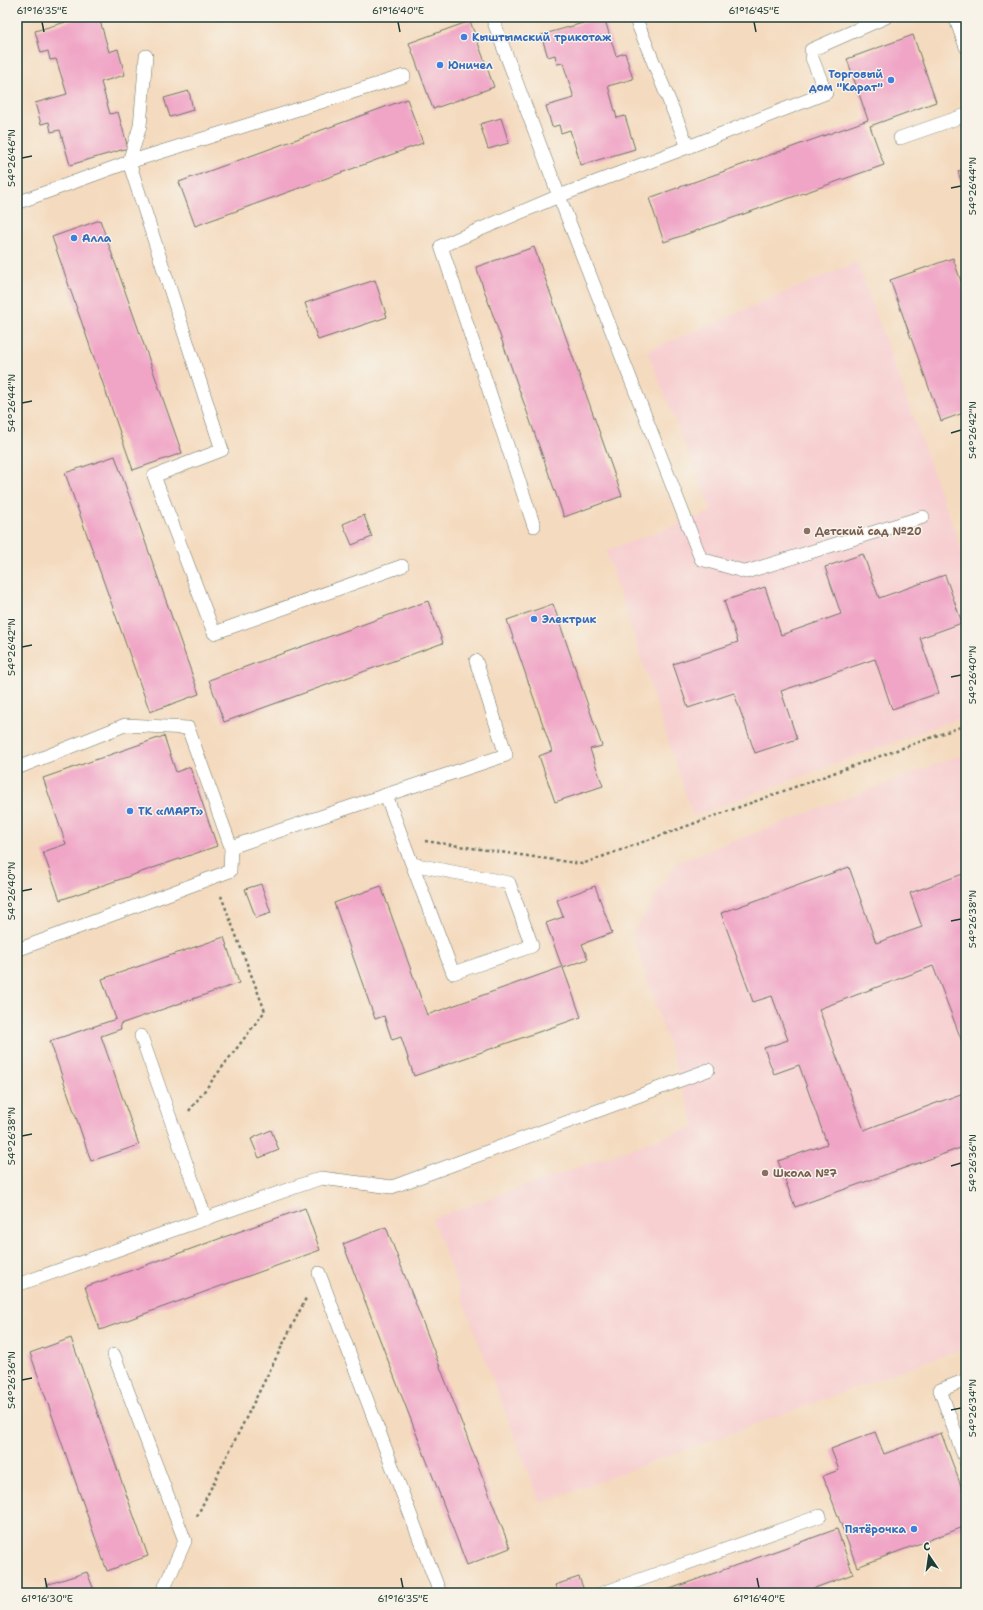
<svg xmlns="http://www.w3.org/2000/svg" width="983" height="1610" font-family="'Shantell Sans',sans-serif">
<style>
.built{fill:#f7cfd1}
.building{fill:#f0a5c6}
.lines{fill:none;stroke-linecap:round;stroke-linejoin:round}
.service-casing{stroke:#6a7464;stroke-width:14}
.path{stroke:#6a7464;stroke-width:2.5;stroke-dasharray:3 3;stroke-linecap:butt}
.service{stroke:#fff;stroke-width:13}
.ticks{fill:none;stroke:#1f3d34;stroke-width:1.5}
.shop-dot{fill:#3f7fe0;stroke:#f7f3e8;stroke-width:1.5}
.education-dot{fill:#8d6e63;stroke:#f7f3e8;stroke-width:1.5}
.labels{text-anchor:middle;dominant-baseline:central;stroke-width:3;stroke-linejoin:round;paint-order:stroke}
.shop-label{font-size:11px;font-weight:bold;fill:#366cbe;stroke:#f7f3e8;text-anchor:start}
.education-label{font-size:11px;font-weight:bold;fill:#785e54;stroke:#f7f3e8;text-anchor:start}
.neatline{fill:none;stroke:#1f3d34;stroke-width:1.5}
.ticks-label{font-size:10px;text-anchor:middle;fill:#1f3d34}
</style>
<rect width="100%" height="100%" fill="#f7f3e8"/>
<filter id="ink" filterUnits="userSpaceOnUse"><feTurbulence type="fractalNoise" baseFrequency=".025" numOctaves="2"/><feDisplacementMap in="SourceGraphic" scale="8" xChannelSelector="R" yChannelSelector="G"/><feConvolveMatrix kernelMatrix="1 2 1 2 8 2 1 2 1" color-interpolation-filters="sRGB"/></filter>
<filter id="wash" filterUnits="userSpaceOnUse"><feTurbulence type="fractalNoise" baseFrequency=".012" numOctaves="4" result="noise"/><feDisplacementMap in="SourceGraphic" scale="16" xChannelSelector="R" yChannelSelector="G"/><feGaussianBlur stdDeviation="0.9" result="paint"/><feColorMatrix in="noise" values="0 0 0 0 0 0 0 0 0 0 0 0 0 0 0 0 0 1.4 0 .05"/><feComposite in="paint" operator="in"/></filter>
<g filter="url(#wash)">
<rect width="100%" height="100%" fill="#f4dabe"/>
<g class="built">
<path d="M857 262 966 563V716L693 816 606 551 712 512 647 351Z"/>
<path d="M966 753V1347L540 1503 432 1219 695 1126 633 934 676 863Z"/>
</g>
<g id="blocks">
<g class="building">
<path d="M83 17H99L109 52 118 49 125 75 101 82 110 114 118 112 128 148 70 165 60 130 51 132 49 122 41 124 35 103 67 94 56 59 50 60 48 51 41 53 35 31Z"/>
<path d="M604 17 616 56 625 53 633 79 608 86 617 118 625 116 635 149 581 165 570 130 561 133 559 125 552 127 546 106 574 98 563 63 557 64 555 55 548 57 541 35Z"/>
<path d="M470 21 494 87 433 109 409 43Z"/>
<path d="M913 35 936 102 870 126 884 165 664 242 649 198 868 120 847 59Z"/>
<path d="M189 91 193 110 170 117 164 98Z"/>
<path d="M407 99 423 143 195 226 179 182Z"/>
<path d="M501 118 509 143 488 149 480 124Z"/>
<path d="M966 169V192L964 193 958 171Z"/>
<path d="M100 220 182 453 133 470 52 237Z"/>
<path d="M534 247 622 496 564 517 476 267Z"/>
<path d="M953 258 966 296V412L941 421 890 280Z"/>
<path d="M375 280 387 317 318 340 305 303Z"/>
<path d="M115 456 199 694 150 712 65 473Z"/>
<path d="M364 515 372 537 352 545 343 524Z"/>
<path d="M863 554 879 598 945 575 962 623 920 638 939 693 892 709 875 659 781 691 797 739 755 753 734 693 688 708 673 664 738 642 724 601 765 587 781 635 841 614 825 567Z"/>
<path d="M428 601 443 643 224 722 209 680Z"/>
<path d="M553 604 602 746 590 749 603 786 555 802 539 756 552 751 507 620Z"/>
<path d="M164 736 176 772 190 767 217 846 60 900 43 852 66 844 43 778Z"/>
<path d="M849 867 876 943 922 927 910 893 963 874 966 881V1052L933 966 819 1009 864 1130 966 1092V1146L795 1207 778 1161 827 1144 799 1065 774 1074 764 1048 788 1040 772 996 753 1002 721 913Z"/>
<path d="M261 884 271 913 256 918 245 889Z"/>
<path d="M381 886 427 1015 562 967 546 923 563 917 557 900 595 886 612 933 582 944 588 959 563 968 581 1017 414 1076 401 1037 392 1040 384 1016 375 1019 334 903Z"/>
<path d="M224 937 239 983 120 1024 121 1029 101 1036 139 1145 91 1161 50 1041 116 1019 102 979Z"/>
<path d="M271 1130 279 1150 259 1158 251 1139Z"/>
<path d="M305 1208 320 1250 100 1330 85 1287Z"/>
<path d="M386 1227 510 1548 467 1565 343 1244Z"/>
<path d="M71 1338 148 1556 107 1571 30 1353Z"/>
<path d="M875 1432 884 1454 941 1433 966 1499V1526L857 1567 823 1476 839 1470 831 1449Z"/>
<path d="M837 1529 853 1574 801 1593H659Z"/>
<path d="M87 1572 95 1593H49L46 1585Z"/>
<path d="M579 1577 585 1593H558L555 1585Z"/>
</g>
</g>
</g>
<g filter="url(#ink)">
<use href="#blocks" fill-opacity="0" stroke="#6a7464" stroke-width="1"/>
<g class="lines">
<g class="service-casing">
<g id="service">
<path d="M492 17 559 196 688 147"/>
<path d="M635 17 688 147 826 93 812 58"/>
<path d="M955 17 966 47"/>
<path d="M811 50 886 17"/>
<path d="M146 56 140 126 129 162 222 450 154 476 214 633 402 566"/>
<path d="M900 138 966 115"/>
<path d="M17 201H22L129 162 404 76"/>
<path d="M534 526 441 246 559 196 701 559 746 572 923 517"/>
<path d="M17 768 125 725 188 728 231 847 386 795 453 973 532 946 509 883 412 864"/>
<path d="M386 795 506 755 476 661"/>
<path d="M17 950 230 871 231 847"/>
<path d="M141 1036 206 1219"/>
<path d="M319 1273 440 1593"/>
<path d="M17 1285 321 1178 392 1187 708 1070"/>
<path d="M114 1355 185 1541 162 1593"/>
<path d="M966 1380 940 1390 966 1462"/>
<path d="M603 1593 820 1516"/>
</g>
</g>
<g class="path">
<path d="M425 841 582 864 966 725"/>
<path d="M189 1111 265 1011 221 896"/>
<path d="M197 1516 307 1296"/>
</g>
<use href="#service" class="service"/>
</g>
</g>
<path class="ticks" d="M42 22 44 32M398 22 400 32M754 22 756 32M22 158 32 156M951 188 961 186M22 403 32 401M951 433 961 430M22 647 32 645M951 677 961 675M22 891 32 889M951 921 961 919M22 1136 32 1134M951 1166 961 1163M22 1380 32 1378M951 1410 961 1408M45 1578 47 1588M401 1578 403 1588M757 1578 759 1588"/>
<g class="shop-dot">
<circle cx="464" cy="37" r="4"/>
<circle cx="440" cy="65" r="4"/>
<circle cx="891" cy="80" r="4"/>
<circle cx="74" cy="238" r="4"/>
<circle cx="534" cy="619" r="4"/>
<circle cx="130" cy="811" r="4"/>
<circle cx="914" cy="1529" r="4"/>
</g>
<g class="education-dot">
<circle cx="807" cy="531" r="4"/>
<circle cx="765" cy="1173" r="4"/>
</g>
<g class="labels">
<g class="shop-label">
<text x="472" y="37">Кыштымский трикотаж</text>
<text x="448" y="65">Юничел</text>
<text x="883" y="74" text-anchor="end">Торговый<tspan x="883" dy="13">дом "Карат"</tspan></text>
<text x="82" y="238">Алла</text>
<text x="542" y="619">Электрик</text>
<text x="138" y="811">ТК «МАРТ»</text>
<text x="906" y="1529" text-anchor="end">Пятёрочка</text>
</g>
<g class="education-label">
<text x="815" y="531">Детский сад №20</text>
<text x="773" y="1173">Школа №7</text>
</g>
</g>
<rect width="983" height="1610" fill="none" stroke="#f7f3e8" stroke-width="44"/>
<g transform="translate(929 1556) rotate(347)" stroke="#f7f3e8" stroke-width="3" paint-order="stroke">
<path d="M0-3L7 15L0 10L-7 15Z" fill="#1f3d34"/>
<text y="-6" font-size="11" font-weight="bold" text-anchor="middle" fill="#1f3d34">С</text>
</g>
<rect x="22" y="22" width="939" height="1566" class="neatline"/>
<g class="ticks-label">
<text x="42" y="14">61°16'35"E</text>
<text x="398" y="14">61°16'40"E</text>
<text x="754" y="14">61°16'45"E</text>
<text transform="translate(11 158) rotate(-90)" y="4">54°26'46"N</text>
<text transform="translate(972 186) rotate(-90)" y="4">54°26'44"N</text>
<text transform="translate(11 403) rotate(-90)" y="4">54°26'44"N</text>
<text transform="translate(972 430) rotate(-90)" y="4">54°26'42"N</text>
<text transform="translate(11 647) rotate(-90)" y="4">54°26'42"N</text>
<text transform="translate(972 675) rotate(-90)" y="4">54°26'40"N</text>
<text transform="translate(11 891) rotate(-90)" y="4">54°26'40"N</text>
<text transform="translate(972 919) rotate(-90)" y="4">54°26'38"N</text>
<text transform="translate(11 1136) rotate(-90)" y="4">54°26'38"N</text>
<text transform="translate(972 1163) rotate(-90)" y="4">54°26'36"N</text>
<text transform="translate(11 1380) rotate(-90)" y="4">54°26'36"N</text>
<text transform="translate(972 1408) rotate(-90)" y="4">54°26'34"N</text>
<text x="47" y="1602">61°16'30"E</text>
<text x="403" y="1602">61°16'35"E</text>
<text x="759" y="1602">61°16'40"E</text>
</g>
</svg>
